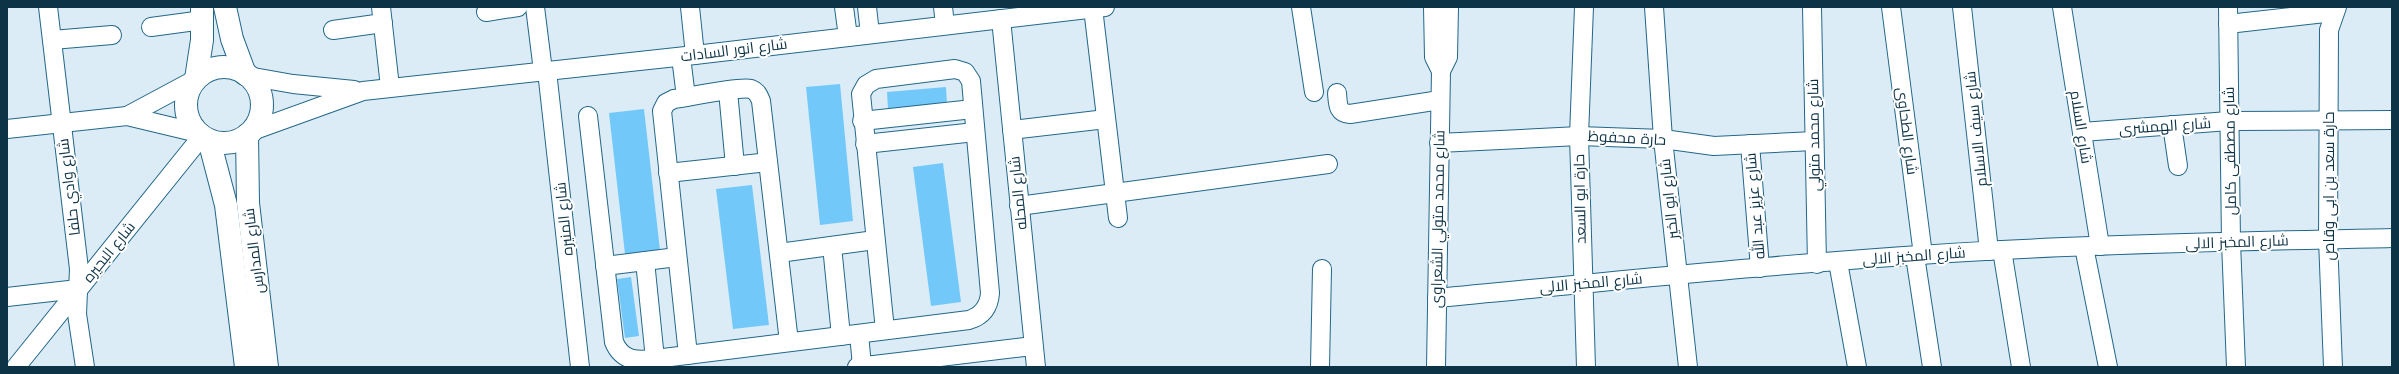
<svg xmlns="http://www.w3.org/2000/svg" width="2399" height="374" font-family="Jost,Cairo,sans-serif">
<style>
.building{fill:#72c9f9}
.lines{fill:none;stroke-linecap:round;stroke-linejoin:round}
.minor-casing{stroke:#226789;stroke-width:20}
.major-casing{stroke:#226789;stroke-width:24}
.minor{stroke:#fff;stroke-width:18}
.major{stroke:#fff;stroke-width:22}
.labels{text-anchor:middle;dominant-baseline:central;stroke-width:4;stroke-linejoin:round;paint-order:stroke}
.street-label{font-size:15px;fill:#0d3346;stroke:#fff}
</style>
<rect width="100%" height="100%" fill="#dcecf6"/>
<g class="building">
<path d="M840 84 853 221 820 225 806 87Z"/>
<path d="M946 87 947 104 888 109 887 92Z"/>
<path d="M644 109 660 250 625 254 609 113Z"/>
<path d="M943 163 961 302 931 306 913 167Z"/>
<path d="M752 185 769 325 733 329 716 189Z"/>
<path d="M631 277 639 336 625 338 617 279Z"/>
</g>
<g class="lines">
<g class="minor-casing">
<g id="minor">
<path d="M48 7 79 269 77 314 85 367"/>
<path d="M381 7 390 87"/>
<path d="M535 7 543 71"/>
<path d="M690 7 695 55"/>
<path d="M844 7 848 37"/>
<path d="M867 7 870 34"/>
<path d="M943 7 945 25"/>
<path d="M1301 7 1314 92"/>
<path d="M1433 7 1434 57 1441 71"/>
<path d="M1584 7 1579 136 1586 367"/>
<path d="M1654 7 1663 139 1688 367"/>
<path d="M1812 7 1817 264"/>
<path d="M1891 7 1923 255"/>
<path d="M1962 7 1989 251"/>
<path d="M2062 7 2100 246"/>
<path d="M2228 7 2231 242 2236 367"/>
<path d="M1093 8 1118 218"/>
<path d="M486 12 518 7"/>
<path d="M1001 19 1036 367"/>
<path d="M2228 24 2334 12"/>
<path d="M151 27 203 20"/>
<path d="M333 30 383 23"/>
<path d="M52 40 112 35"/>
<path d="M681 57 686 97"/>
<path d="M547 71 580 367"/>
<path d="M248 76 293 84 354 90"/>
<path d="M728 91 735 166"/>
<path d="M1337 93C1338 104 1337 113 1350 114L1440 100"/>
<path d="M127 116 196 79"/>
<path d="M588 116 614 342C622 361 636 361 655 359L969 320C982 316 989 307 990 293L971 81 965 72 955 69 876 79 866 85 861 94 885 330"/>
<path d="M862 121 973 109"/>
<path d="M2172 125 2178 166"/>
<path d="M7 129 127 116 198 133"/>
<path d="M1012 130 1106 119"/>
<path d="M252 131 363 91 695 55 1105 7"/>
<path d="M2082 132 2229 121 2392 120"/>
<path d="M1439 143 1579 136 1663 139 1714 146 1814 141"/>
<path d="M865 144 975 132"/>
<path d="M1750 144 1760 268"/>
<path d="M668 173 768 162"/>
<path d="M1019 206 1328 164"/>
<path d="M832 246 841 336"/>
<path d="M2084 247 2108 367"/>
<path d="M2002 250 2021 367"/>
<path d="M779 253 875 240"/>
<path d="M1915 256 1932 367"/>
<path d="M645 261 655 359"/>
<path d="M1838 262 1857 367"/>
<path d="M605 266 677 257"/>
<path d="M7 297 78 289"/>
<path d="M1437 298C1625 280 1813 260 2002 250 2132 243 2262 241 2392 238"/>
<path d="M859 334 862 366"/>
<path d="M688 355 662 111 666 103 674 99C689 97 740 86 751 89 757 91 759 96 761 101L789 342"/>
<path d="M16 367 202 136"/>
<path d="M857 367 1033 346"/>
<path d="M1320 367 1322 269"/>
<path d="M1436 367 1441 71 1448 57 1449 7"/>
<path d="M2333 367 2328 239 2329 30 2337 7"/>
</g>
</g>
<g class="major-casing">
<g id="major">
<path d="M225 7 232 39 245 74"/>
<circle cx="224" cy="105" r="38"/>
<path d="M196 79 202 40V7"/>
<path d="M247 135 248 203 267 367"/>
<path d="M209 140 226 205 246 367"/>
</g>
</g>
<use href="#minor" class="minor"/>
<use href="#major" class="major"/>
</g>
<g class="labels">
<g class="street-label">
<text transform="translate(734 50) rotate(-7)">شارع انور السادات</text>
<text transform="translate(2165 126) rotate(-4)">شارع الهمشرى</text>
<text transform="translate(2081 127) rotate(81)">شارع السلام</text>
<text transform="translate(1976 129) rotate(-96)">شارع سيف الاسلام</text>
<text transform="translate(1907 131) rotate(83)">شارع الطحاوى</text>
<text transform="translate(1814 135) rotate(-91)">شارع محمد متولي</text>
<text transform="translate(1627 138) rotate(3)">حارة محفوظ</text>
<text transform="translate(2230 151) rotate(-91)">شارع مصطفى كامل</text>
<text transform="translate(2329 186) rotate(-90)">حارة سعد بن ابى وقاص</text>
<text transform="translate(69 187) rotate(-97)">شارع وادي حلفا</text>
<text transform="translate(1018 193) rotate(-96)">شارع المحله</text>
<text transform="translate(1580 199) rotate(-91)">حارة ابو السعد</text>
<text transform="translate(1669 199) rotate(-96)">شارع ابو الخير</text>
<text transform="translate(1755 206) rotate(-95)">شارع عزيز عبد الله</text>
<text transform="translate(564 219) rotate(-96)">شارع المنيره</text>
<text transform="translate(1438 219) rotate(-89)">شارع محمد متولي الشعراوى</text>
<text transform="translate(2237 242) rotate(-2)">شارع المخبز الالى</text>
<text transform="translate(254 251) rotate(-97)">شارع المدارس</text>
<text transform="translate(109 252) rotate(-51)">شارع البحيره</text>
<text transform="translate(1914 256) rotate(-4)">شارع المخبز الالى</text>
<text transform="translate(1591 283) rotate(-5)">شارع المخبز الالى</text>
</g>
</g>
<rect width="2399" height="374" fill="none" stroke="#0d3346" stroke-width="16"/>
</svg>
